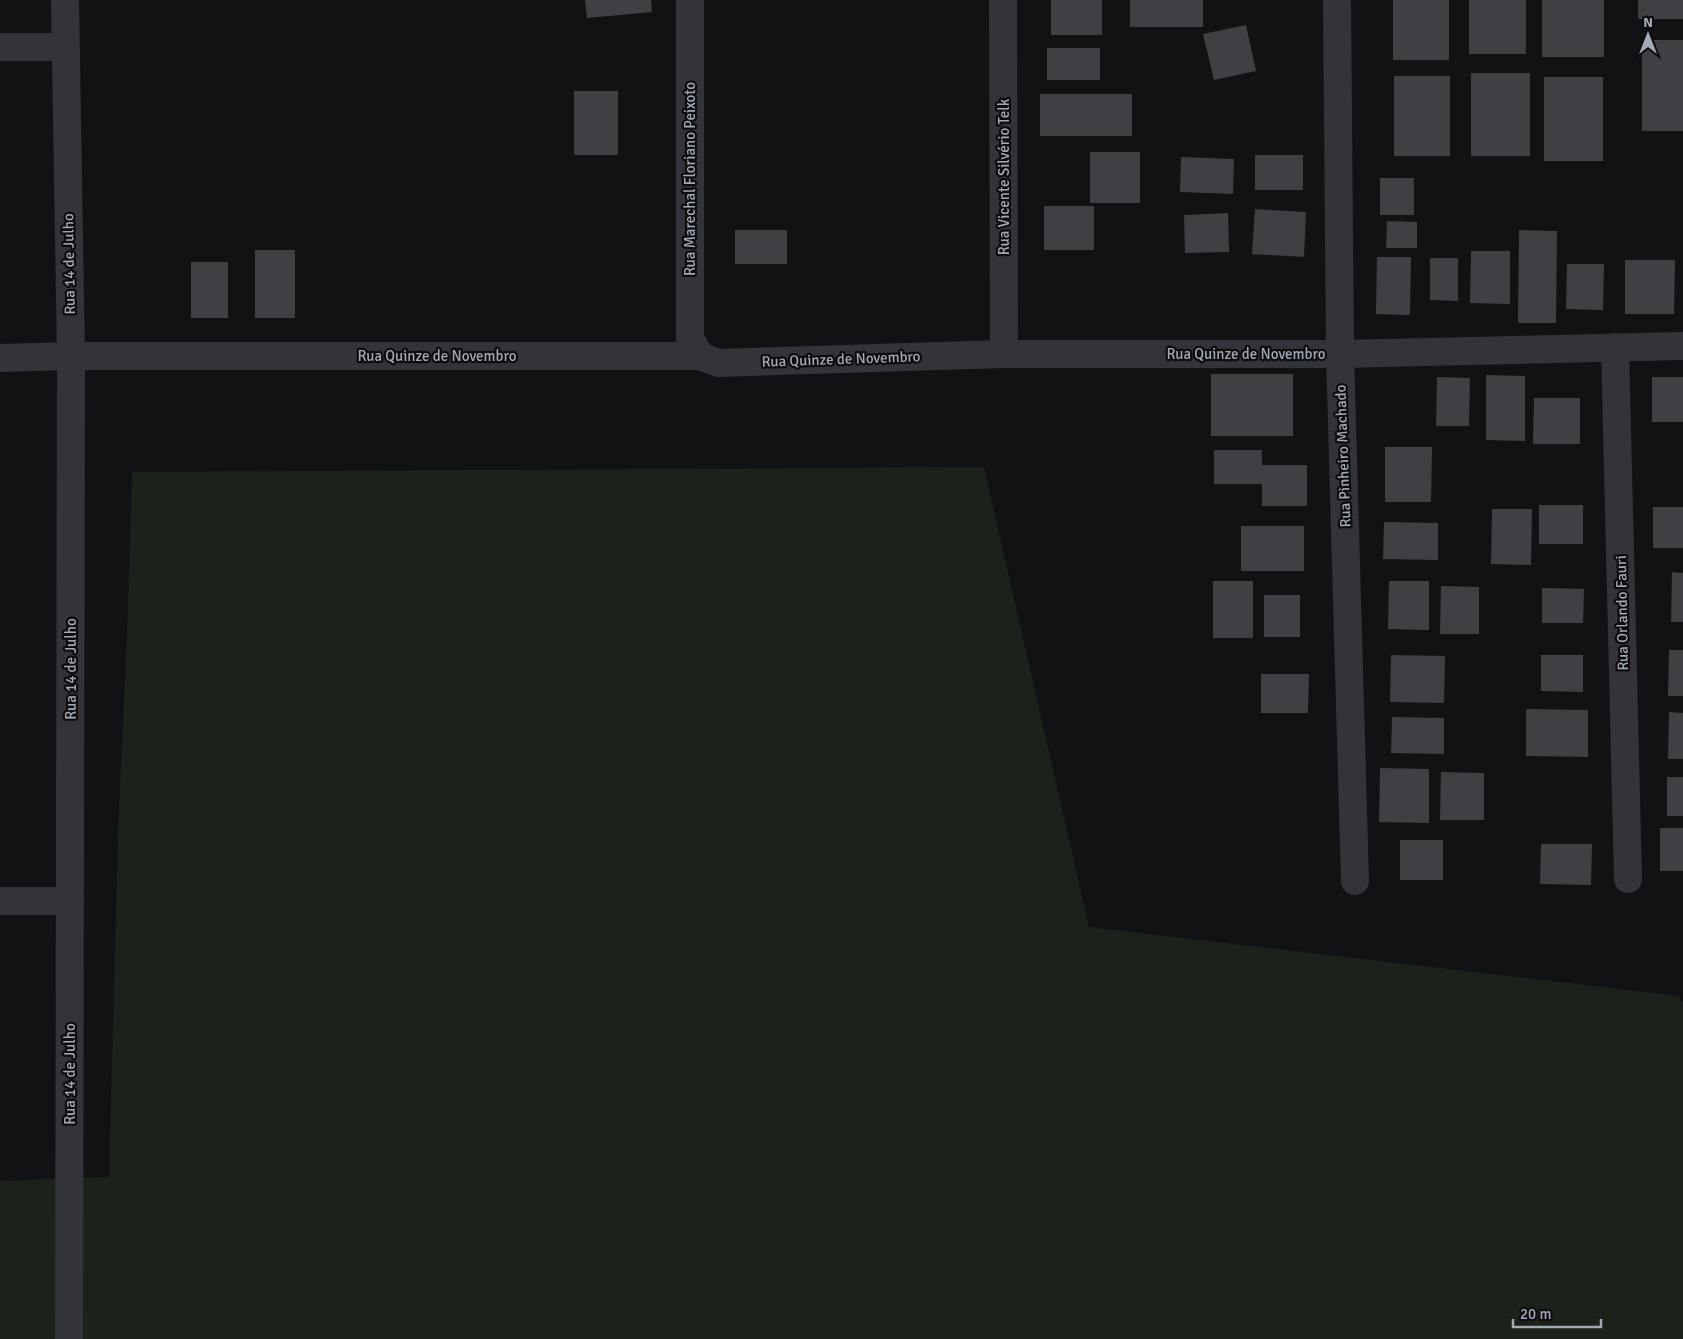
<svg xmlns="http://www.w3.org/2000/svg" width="1683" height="1339" font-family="Signika,sans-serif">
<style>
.green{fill:#1a221a}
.building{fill:#3e4044}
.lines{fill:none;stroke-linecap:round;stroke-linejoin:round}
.minor{stroke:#333439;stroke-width:28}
.tertiary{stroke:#333439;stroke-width:28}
.labels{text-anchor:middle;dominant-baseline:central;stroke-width:4.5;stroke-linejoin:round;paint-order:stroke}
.street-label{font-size:15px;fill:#a2aab5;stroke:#0d0d0f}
</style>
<rect width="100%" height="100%" fill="#121214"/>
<path class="green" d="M984 467 1089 927 1679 996 1683 1003V1339H0V1181L109 1177 118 832 127 636 132 472Z"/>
<g class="building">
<path d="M585 0H651L652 12 587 18Z"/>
<rect x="1051" y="0" width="51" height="35"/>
<rect x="1130" y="0" width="73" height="27"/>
<rect x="1393" y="0" width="56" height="60"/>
<rect x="1469" y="0" width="57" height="54"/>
<rect x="1542" y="0" width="62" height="57"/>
<rect x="1638" y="0" width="45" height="19"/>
<path d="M1246 25 1256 71 1214 80 1203 34Z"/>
<rect x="1642" y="40" width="41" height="91"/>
<rect x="1047" y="48" width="53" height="32"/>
<rect x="1471" y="73" width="59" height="83"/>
<rect x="1394" y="76" width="56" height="80"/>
<rect x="1544" y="77" width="59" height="84"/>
<rect x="574" y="91" width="44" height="64"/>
<rect x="1040" y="94" width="92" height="42"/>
<rect x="1090" y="152" width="50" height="51"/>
<rect x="1255" y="155" width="48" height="35"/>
<path d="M1181 157 1234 159 1233 194 1180 192Z"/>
<rect x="1380" y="178" width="34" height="37"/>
<rect x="1044" y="206" width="50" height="44"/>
<path d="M1255 209 1306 212 1304 257 1252 254Z"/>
<path d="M1228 213 1229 252 1185 253 1184 215Z"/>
<path d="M1387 221 1417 222V248H1386Z"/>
<rect x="735" y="230" width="52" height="34"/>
<path d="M1519 230 1557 231 1556 323H1518Z"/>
<rect x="255" y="250" width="40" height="68"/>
<path d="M1471 251H1510V304L1470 303Z"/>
<path d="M1377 257H1411L1410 315 1376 314Z"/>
<path d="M1430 258H1458V301L1430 300Z"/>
<path d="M1625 260H1675L1674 314H1625Z"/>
<rect x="191" y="262" width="37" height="56"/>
<path d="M1567 264H1604L1603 310 1566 309Z"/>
<rect x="1211" y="374" width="82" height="62"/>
<path d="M1486 375 1525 376V441L1486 440Z"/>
<path d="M1437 377 1470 378 1469 426H1436Z"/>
<rect x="1652" y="377" width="31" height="45"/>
<path d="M1534 398H1580V444H1533Z"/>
<path d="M1385 447H1432L1431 502H1385Z"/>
<path d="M1214 450H1262V465H1307V506H1262V484H1214Z"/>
<rect x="1539" y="505" width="44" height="39"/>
<rect x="1653" y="507" width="30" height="41"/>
<path d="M1492 509H1532L1531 565 1491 564Z"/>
<path d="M1384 522 1438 523V560L1383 559Z"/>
<rect x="1241" y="526" width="63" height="45"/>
<path d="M1672 572 1683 573V622H1671Z"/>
<rect x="1213" y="581" width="40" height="57"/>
<path d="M1389 581H1429V630L1388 629Z"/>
<path d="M1441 586 1479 587V634H1440Z"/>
<path d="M1542 588 1584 589 1583 623H1542Z"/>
<rect x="1264" y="595" width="36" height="42"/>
<path d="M1669 650H1683V696H1668Z"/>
<path d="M1391 655 1445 656 1444 703 1390 702Z"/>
<path d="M1541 655H1583V692L1541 691Z"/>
<path d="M1261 674H1309L1308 713H1261Z"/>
<path d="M1526 709 1588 710V757L1526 756Z"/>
<path d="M1669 712 1683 713V759H1668Z"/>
<path d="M1392 717 1444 718V754L1391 753Z"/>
<path d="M1380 768 1429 769V823L1379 822Z"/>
<path d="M1441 772 1484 773V820H1440Z"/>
<rect x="1667" y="777" width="16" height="39"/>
<rect x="1660" y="828" width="23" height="43"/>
<rect x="1400" y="840" width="43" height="40"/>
<path d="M1541 844H1592L1591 885 1540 884Z"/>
</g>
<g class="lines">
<g class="minor">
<path d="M690 0V338L700 356"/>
<path d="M1003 0 1004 354"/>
<path d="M1337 0 1340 354 1355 881"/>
<path d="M0 47H65"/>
<path d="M1615 347 1628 879"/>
<path d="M0 358 71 356H700L718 363 1004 354H1340L1683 346"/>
<path d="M0 901H70"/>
</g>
<path class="tertiary" d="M65 0 71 356 69 1339"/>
</g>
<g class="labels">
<g class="street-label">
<text transform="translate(1004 177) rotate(-90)">Rua Vicente Silvério Telk</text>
<text transform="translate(690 179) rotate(-90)">Rua Marechal Floriano Peixoto</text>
<text transform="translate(69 264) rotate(-91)">Rua 14 de Julho</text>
<text x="1246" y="354">Rua Quinze de Novembro</text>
<text x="437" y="356">Rua Quinze de Novembro</text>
<text transform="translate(841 359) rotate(-2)">Rua Quinze de Novembro</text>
<text transform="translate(1343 456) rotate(-92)">Rua Pinheiro Machado</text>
<text transform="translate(1622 613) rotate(-91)">Rua Orlando Fauri</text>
<text transform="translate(71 669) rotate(-90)">Rua 14 de Julho</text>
<text transform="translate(70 1074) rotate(-90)">Rua 14 de Julho</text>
</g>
</g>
<g transform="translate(1648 35)" stroke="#0d0d0f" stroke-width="4" paint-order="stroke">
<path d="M0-4L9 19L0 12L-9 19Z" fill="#a2aab5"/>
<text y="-8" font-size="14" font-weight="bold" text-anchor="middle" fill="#a2aab5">N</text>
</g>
<path d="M1513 1319v8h88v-8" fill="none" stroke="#a2aab5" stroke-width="2.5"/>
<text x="1520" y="1319" font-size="15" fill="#a2aab5" stroke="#0d0d0f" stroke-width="4" paint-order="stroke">20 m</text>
</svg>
